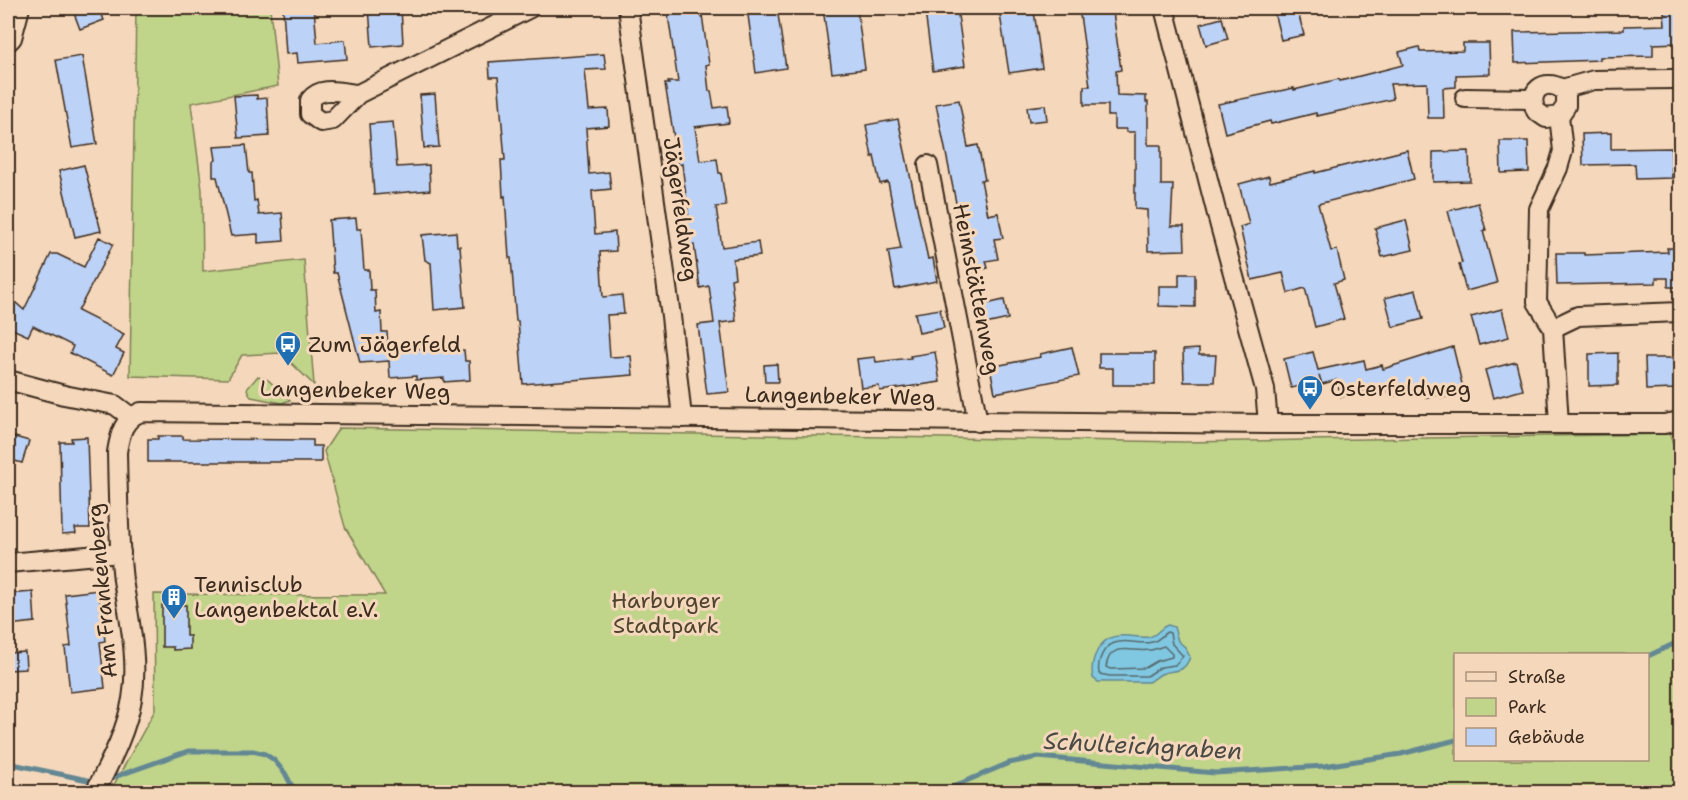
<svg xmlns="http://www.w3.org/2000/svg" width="1688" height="800" font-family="'Shantell Sans',sans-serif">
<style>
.green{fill:#c0d48a;stroke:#7e7f54;stroke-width:1.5;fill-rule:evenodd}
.water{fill:#80c7e1;stroke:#648893;stroke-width:1.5}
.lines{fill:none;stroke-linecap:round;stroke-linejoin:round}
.shore{stroke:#57696c;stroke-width:1.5}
.stream{stroke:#648893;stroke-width:5}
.building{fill:#bdd2f7;stroke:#3b2a1e;stroke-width:1.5}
.street-casing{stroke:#3b2a1e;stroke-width:22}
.street{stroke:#f5d8bb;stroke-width:18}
.labels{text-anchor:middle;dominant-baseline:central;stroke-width:6;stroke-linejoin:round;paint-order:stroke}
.street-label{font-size:22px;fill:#3b2a1e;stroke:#f5d8bb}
.poi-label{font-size:22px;fill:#3b2a1e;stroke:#f5d8bb;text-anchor:start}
.park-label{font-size:22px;fill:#4f442e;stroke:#f5d8bb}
.water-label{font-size:24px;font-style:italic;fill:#494945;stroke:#f5d8bb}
</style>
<rect width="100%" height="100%" fill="#f5d8bb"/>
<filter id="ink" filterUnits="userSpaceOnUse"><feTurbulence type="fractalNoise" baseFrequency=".0167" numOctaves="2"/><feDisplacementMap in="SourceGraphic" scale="12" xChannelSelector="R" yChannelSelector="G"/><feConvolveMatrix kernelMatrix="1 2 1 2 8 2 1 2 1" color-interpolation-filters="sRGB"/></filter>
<g filter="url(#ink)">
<g class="green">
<path d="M136 8H270L278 86 191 103 202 190 203 271 304 260 314 385 281 353 242 355 228 379 130 376Z"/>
<path d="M258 376 268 380 290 400 282 403 251 397 247 389Z"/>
<path d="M339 428 1185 442 1670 434 1680 465V792H110L155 710 154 594 385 595 345 527 324 451ZM1456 654H1648V760H1456Z"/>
</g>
<path class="water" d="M1168 625 1174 627 1178 641 1185 647 1190 657C1183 676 1173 668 1161 674 1156 677 1154 680 1148 682H1098L1093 678C1089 660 1100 636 1120 636 1129 635 1139 638 1149 637 1157 636 1160 627 1168 625Z"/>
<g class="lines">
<g class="shore">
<path d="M1167 632 1170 633 1172 644 1183 656 1175 665 1161 667 1147 676H1110L1099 674C1097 661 1103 644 1119 642 1130 640 1141 645 1152 642 1158 641 1162 635 1167 632Z"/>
<path d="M1164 646 1172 654V657L1157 661 1145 668 1111 669 1106 667C1110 640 1132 653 1150 650 1155 650 1160 647 1164 646Z"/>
</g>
<g class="stream">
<path d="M1648 656 1680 641"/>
<path d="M8 763 97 782"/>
<path d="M106 780 188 751H253L265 754 274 760 285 773 295 792"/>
<path d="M940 792 1009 763 1038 757 1215 773 1324 766 1401 754 1456 740"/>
</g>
</g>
<g class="building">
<path d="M72 8H99L104 20 80 29Z"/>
<path d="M283 8H314L317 43 345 40 347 59 298 63 297 53 286 54Z"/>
<path d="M369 8H401L403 44 372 47Z"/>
<path d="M667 8H701L709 64 706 65 709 91H711L714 108 727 106 729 123 695 127 700 161 717 159 719 173H721L726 206 716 207 722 247 758 242 760 256 733 259 735 278 731 279 736 321 720 323 729 392 707 394 698 325 714 323 709 286 700 288 694 245H689L686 220H689L682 164 678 165 677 159H672L670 145 675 144 665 84H669L668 82H678Z"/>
<path d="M747 8H777L786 68 756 73Z"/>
<path d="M823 8H857L865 69 832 73Z"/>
<path d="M957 8 965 66 933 71 925 12Z"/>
<path d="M999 8H1030V11H1034L1042 68 1009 73Z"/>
<path d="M1079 8H1109V12H1113L1121 70 1116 71 1117 95 1146 96V102H1148V145H1161V185H1173L1171 226H1184L1185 250 1148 251 1147 210 1135 209V132H1126V129H1114V116H1108V105H1084V86H1090Z"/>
<path d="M1290 8H1297L1304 35 1281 40 1274 12Z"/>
<path d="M1680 11V43L1653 44V56L1600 57V60L1515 63 1514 32 1624 30V26L1665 25 1664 12Z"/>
<path d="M1222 18 1228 39 1206 45 1200 24Z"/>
<path d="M1463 43H1489L1490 74 1456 75V87L1443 88 1444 118H1428L1427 83 1390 84 1393 99 1317 116 1316 113 1271 124 1270 121 1225 133 1218 104 1294 88V90L1339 79 1340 81 1403 65 1399 52 1419 47 1420 52 1463 51Z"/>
<path d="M604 54 606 69 585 70 589 110 608 109 609 126 586 128 589 174 609 172 611 189 592 191 595 234 615 232 616 251 600 252 603 297 622 295 624 314 607 315 610 357 631 356 633 375 523 384 518 321H516L511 258H509L505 196 503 197 501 160H505L498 77H490L489 62Z"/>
<path d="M82 56 97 144 72 148 56 60Z"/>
<path d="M435 94 439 147 424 148 420 95Z"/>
<path d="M257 95V99L267 98 269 136 238 138 234 96Z"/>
<path d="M959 100 968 147 978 145 985 180H981L988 215 998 213 1003 238 994 239 998 259 986 261 988 268 972 272H970L936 104Z"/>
<path d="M1045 105 1047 120 1029 122 1027 107Z"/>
<path d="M898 119 928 259 933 258 937 281 895 289 888 251 901 249 888 182 880 184 874 156 872 157 866 125Z"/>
<path d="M393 122 397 167 429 165 430 190 374 195 369 124Z"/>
<path d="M1611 133V149L1671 148 1672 178 1636 179 1635 164 1583 165 1582 134Z"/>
<path d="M1500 141H1528L1529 172 1501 173Z"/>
<path d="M246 145 249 173H252L254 201 257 200 259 215 282 213 284 241 258 243V234L231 236 217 177H213V162L216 160 214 147Z"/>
<path d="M1407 150 1414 179 1318 204 1331 251 1337 250 1344 280 1334 283 1344 319 1315 327 1305 288 1288 293 1283 273 1252 280 1240 227 1249 224 1239 184 1269 176 1270 182 1315 171V173Z"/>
<path d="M1469 151 1470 181 1433 182V152Z"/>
<path d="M84 165 101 231 75 237 59 171Z"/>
<path d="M1478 203 1486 230 1483 231 1497 283 1466 291 1459 264 1462 263 1448 211Z"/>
<path d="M356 218 357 229H361L364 270H369L370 290H375L376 313 381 312 382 332H387L388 347 414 345V349L442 347V352L464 350 465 361H469L470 380 444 382V378L416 380V376L390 378 389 361 360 363 337 273H333L329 220Z"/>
<path d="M1406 220 1413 250 1382 257 1375 228Z"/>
<path d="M456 232 457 246H460L465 307 434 310 431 263 425 260 422 235Z"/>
<path d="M99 237 113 244 78 311 124 334 116 349 124 353 113 375 70 353 73 346 33 326 28 336 8 327V296L24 310 51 254H57L84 267Z"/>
<path d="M1667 248H1680V287H1668V278H1656V283L1557 285 1556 253H1584V255L1668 252Z"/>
<path d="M1179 274H1195V307L1159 306V286H1179Z"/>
<path d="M1416 290 1423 319 1393 327 1385 298Z"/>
<path d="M1004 300 1008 319 981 325 977 306Z"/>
<path d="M940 309 944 328 919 333 915 313Z"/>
<path d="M1502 309 1509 337 1479 345 1471 317Z"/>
<path d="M1072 347 1079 376 995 393 990 367 1041 357 1040 354Z"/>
<path d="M1453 347 1464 392 1442 398 1441 394 1426 398 1424 388 1390 397 1388 389 1372 393 1371 389 1341 397 1337 380 1322 384 1319 375 1321 381 1291 388 1284 359 1313 352 1318 370 1364 360 1366 369 1382 365 1383 369Z"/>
<path d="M1199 349V355H1216L1214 382H1184L1183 350Z"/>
<path d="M935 352 940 382 880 391 879 386 861 388 857 359 875 357 876 362 911 358 910 356Z"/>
<path d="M1099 353H1155V385H1113V368H1099Z"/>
<path d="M1618 353V385L1589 386V354Z"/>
<path d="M1645 358H1674L1675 389 1646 390Z"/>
<path d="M1516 362 1523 390 1493 398 1485 370Z"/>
<path d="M777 364 778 382H765L764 365Z"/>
<path d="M8 435 29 441 22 463 8 459Z"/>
<path d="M158 436H183V439L313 440V446H321V462H148V439H158Z"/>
<path d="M87 437 90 528H75L76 533 62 534 60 442H72L71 438Z"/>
<path d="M99 590 105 641 100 642 105 688 70 692 65 647 71 646 65 594Z"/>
<path d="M33 592 35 622 8 625V594Z"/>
<path d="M162 605H186V636H190V649L173 650V647H162Z"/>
<path d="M25 652 26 669 8 670V653Z"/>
</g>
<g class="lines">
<g class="street-casing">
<g id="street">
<path d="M628 8 671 316 682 418"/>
<path d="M1164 8 1220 226 1265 389 1268 424"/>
<path d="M8 42 12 38 20 8"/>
<path d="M1562 89 1566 94V106L1559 116 1546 118 1536 111C1527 91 1544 78 1562 89L1594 80 1673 79"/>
<path d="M358 94C342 93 321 85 310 100V114L321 122 333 120 358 94 530 8"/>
<path d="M1465 98 1533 99"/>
<path d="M1559 116 1563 151 1558 168 1539 209 1537 302 1553 328 1559 424"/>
<path d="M928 165 978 422"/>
<path d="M1553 328 1578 316 1680 312"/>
<path d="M8 380 64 395 115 405 131 417"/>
<path d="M8 563 121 553"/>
<path d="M95 792C110 762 126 733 132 699 139 660 129 619 123 580 118 538 118 495 117 452 120 434 123 419 141 412L1268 424H1664L1680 421"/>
</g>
</g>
<use href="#street" class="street"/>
</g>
</g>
<defs>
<g id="bus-pin" transform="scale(1.35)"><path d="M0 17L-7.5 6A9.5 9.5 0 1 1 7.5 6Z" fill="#1f6fb2" stroke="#f5d8bb"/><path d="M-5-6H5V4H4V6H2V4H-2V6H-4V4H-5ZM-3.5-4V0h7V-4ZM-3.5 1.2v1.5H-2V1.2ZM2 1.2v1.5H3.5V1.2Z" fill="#fff"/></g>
<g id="building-pin" transform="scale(1.35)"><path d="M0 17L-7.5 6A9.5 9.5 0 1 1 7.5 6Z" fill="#1f6fb2" stroke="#f5d8bb"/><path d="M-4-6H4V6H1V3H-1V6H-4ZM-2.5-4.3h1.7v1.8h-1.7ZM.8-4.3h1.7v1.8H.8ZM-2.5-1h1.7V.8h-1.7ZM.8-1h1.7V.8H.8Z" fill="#fff"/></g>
</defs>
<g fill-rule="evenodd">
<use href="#bus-pin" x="288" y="344"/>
<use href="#bus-pin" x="1310" y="388"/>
<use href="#building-pin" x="174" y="597"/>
</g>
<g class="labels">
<g class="street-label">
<text transform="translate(681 209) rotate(82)">Jägerfeldweg</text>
<text transform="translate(977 289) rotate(79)">Heimstättenweg</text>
<text transform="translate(355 390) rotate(1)">Langenbeker Weg</text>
<text transform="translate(840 396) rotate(1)">Langenbeker Weg</text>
<text transform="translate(102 591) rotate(-95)">Am Frankenberg</text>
</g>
<g class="poi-label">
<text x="308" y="344">Zum Jägerfeld</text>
<text x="1330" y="388">Osterfeldweg</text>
<text x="194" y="584">Tennisclub<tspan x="194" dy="25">Langenbektal e.V.</tspan></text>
</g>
<g class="park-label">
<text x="666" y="600">Harburger<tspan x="666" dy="25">Stadtpark</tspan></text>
</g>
<g class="water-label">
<text transform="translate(1143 746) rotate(3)">Schulteichgraben</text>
</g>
</g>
<rect width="1688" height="800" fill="none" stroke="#f5d8bb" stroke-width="30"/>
<rect x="15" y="15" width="1658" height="770" fill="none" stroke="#3b2a1e" stroke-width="2" filter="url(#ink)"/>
<rect x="1454" y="653" width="195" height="108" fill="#f5d8bb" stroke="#ab927c" stroke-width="1.5"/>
<rect x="1466" y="672" width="30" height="9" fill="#f5d8bb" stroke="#ab927c" stroke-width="1.5"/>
<text x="1508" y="683" font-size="18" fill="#3b2a1e">Straße</text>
<rect x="1466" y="698" width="30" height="18" fill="#c0d48a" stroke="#ab927c" stroke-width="1.5"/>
<text x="1508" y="713" font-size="18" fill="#3b2a1e">Park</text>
<rect x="1466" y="728" width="30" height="18" fill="#bdd2f7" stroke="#ab927c" stroke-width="1.5"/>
<text x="1508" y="743" font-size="18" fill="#3b2a1e">Gebäude</text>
</svg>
